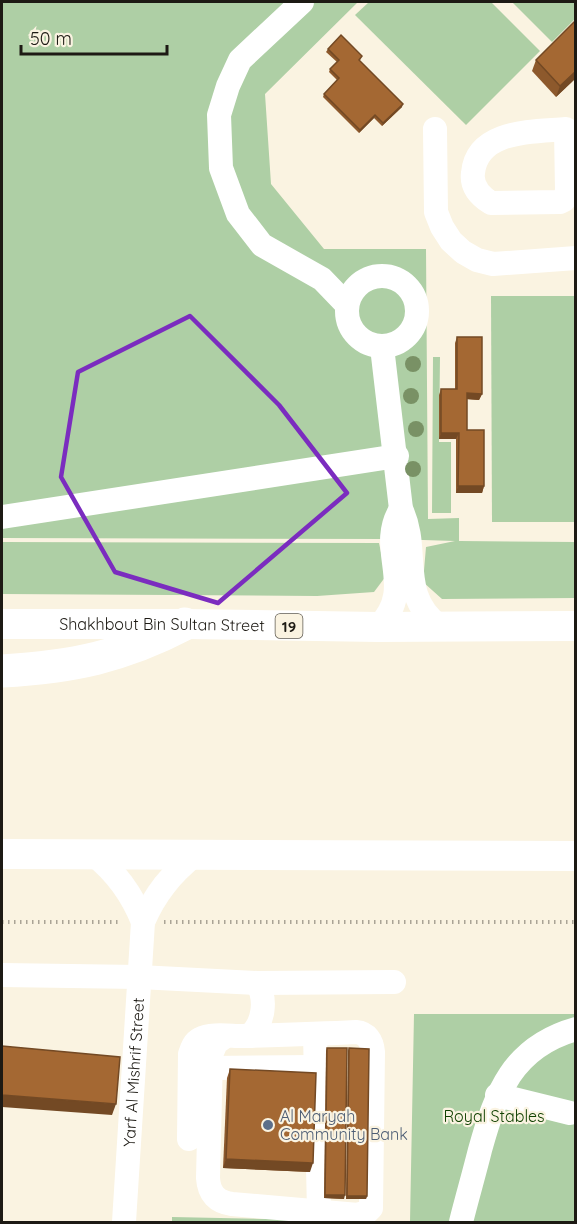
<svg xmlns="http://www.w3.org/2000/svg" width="577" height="1224" font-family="Quicksand,sans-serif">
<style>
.green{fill:#aecfa5}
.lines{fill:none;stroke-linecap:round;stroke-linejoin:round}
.path{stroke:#aaa496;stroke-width:4;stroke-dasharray:1.5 4.5;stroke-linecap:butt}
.minor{stroke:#fff;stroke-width:24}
.major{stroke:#fff;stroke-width:30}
.highway{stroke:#fff;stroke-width:33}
.tree{fill:#799165}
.wall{fill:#8d592c}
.shaded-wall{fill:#734924}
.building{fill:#a46833;stroke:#734924;stroke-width:1.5}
.marked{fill:none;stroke:#7b2cbf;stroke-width:4.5;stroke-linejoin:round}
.service-dot{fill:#5c6f8a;stroke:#faf3e1;stroke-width:2}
.labels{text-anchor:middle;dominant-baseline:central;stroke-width:4.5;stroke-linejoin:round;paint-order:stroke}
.shield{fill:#faf3e1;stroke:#5f5b52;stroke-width:1.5}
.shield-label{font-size:15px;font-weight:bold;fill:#1d1a14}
.street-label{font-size:16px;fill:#1d1a14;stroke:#faf3e1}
.service-label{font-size:16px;fill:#4e5e75;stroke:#faf3e1;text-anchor:start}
.park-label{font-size:16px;fill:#104100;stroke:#faf3e1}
</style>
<rect width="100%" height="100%" fill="#faf3e1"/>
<g class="green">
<path d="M2 2H358L265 94 271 184 324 249H426L428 519 459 518V541L575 542V598L442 599 423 582 426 547 455 541 391 539 2 538Z"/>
<path d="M369 2H491L540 51 466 125 355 15Z"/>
<path d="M512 2H575V19L552 42Z"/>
<path d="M491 296H575V522H492Z"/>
<path d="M433 357H440L439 442H451V513H432Z"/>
<path d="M2 542 379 543 386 576 374 592 317 596 2 594Z"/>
<path d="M414 1014H575V1222H172V1217L410 1222Z"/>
</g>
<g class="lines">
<g class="path">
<path d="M2 922H121"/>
<path d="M164 922H576"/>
</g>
<g class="minor">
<path d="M302 2 240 60 228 86 219 115 221 168 238 214 262 245 322 279 347 305"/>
<path d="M435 129 436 212 442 227 451 241 463 252 477 260 493 264 576 258"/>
<path d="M566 129 567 191 564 200 560 202 491 203C480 196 471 187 473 173 477 129 534 132 566 129Z"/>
<circle cx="382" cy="311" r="35"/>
<path d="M382 347 401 509C421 550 397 594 439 626"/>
<path d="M2 517 397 456"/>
<path d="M378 627C418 587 375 550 401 509"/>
<path d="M93 854C117 873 132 894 143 922"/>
<path d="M2 975 139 977 257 983 394 982"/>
<path d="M315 1034 319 1211"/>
<path d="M249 1036C264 1024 267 999 257 983"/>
<path d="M210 1068 316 1067"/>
<path d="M497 1095 570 1113"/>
<path d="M189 1139 190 1054C192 1048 194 1042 200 1039 211 1033 230 1036 242 1036 280 1035 318 1034 356 1032 367 1033 372 1041 373 1052L371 1208 367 1212 358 1215 232 1204C217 1202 209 1194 208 1178L211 1055 216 1043 226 1036"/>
<path id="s1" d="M124 1222 143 922C155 894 171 874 196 854"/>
<path d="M461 1222C467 1198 474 1174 480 1150 496 1093 512 1047 576 1029"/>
</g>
<g class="major">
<path id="s2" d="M2 624H185L378 627 576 626"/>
<path d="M2 854 576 856"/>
</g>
<path class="highway" d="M2 671C72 667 122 657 185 624"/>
</g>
<g class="tree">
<circle cx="413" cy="364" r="8"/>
<circle cx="411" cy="396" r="8"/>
<circle cx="416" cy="429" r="8"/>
<circle cx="413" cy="469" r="8"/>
</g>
<g class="wall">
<path d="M576 20V78L556 97 532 71 536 60Z"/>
<path d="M328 49 361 59 359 60 402 107 382 126 374 118 359 133 323 97 324 94 337 80 329 72 330 69 337 62 326 52Z"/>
<path d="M457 337 482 394 479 400 467 399V430L484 486 482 493H456V439H439V395L441 389H455V343Z"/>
<path d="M327 1048 344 1199 324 1198 326 1051Z"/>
<path d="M349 1048 367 1196 366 1199H346L348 1051Z"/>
<path d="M230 1069 310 1172 223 1168 227 1078Z"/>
</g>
<g class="shaded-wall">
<path d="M576 71V78L556 97 560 86Z"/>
<path d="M403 104 402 107 382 126 383 123Z"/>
<path d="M375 115 374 118 359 133 360 130Z"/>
<path d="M467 393 482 394 479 400 465 399Z"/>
<path d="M441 433H459L456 439H439Z"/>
<path d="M458 486H484L482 493H456Z"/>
<path d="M2 1095 116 1104 112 1115 2 1107Z"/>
<path d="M226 1159 313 1163 310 1172 223 1168Z"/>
<path d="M325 1195H345L344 1199 324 1198Z"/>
<path d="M347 1196H367L366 1199H346Z"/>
</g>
<g class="building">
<path d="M576 20V71L560 86 536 60Z"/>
<path d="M341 35 362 56 359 60 403 104 383 123 375 115 360 130 324 94 339 78 330 69 339 60 328 49Z"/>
<path d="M457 337H482V394L467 393V430H484V486H458L459 433H441V389H457Z"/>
<path d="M2 1046 120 1057 116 1104 2 1095Z"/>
<path d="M327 1048H347L345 1195H325Z"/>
<path d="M349 1048 369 1049 367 1196H347Z"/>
<path d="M230 1069 316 1073 313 1163 226 1159Z"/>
</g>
<path class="marked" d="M190 316 279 405 347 493 218 603 115 572 61 477 78 372Z"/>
<circle class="service-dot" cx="268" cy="1125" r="6"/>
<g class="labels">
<rect class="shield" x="275.5" y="614" width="27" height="24" rx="4.5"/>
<g class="shield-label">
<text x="289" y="626">19</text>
</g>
<g class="street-label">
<text stroke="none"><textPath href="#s2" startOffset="160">Shakhbout Bin Sultan Street</textPath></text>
<text stroke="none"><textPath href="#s1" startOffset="150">Yarf Al Mishrif Street</textPath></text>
</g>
<g class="service-label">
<text x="280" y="1116">Al Maryah<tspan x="280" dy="18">Community Bank</tspan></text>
</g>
<g class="park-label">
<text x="494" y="1116">Royal Stables</text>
</g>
</g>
<rect width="577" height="1224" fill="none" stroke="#1d1a14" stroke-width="6"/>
<path d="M21 45v9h146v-9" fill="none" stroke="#1d1a14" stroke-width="3"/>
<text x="30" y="45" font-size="18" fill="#1d1a14" stroke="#faf3e1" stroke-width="4.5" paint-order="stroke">50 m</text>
</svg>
